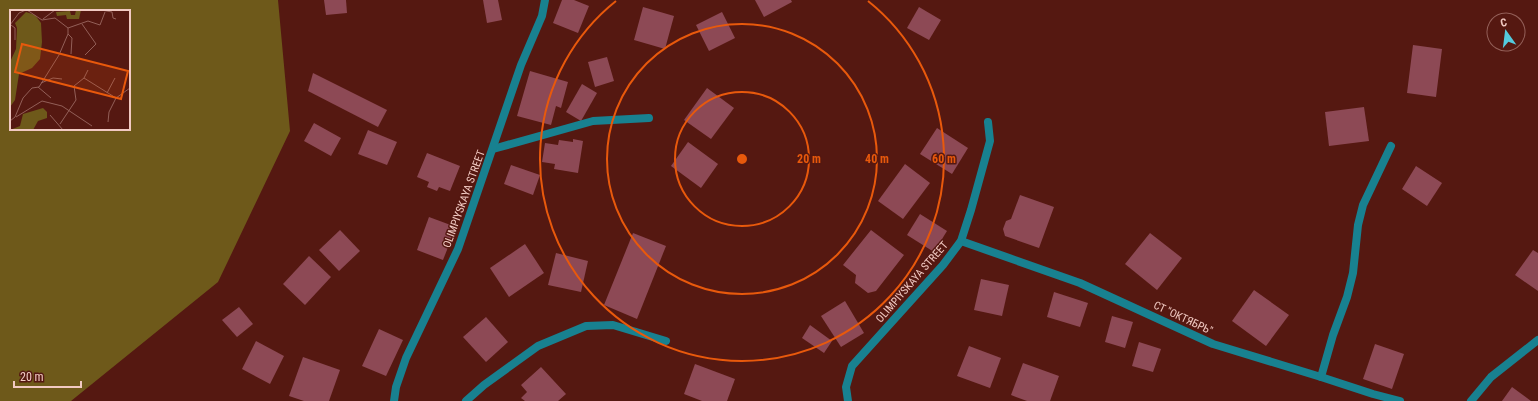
<svg xmlns="http://www.w3.org/2000/svg" width="1538" height="401" font-family="'Roboto Condensed',sans-serif">
<style>
.forest{fill:#6e591a;fill-rule:evenodd}
.building{fill:#8d4955}
.lines{fill:none;stroke-linecap:round;stroke-linejoin:round}
.lane{stroke:#188190;stroke-width:8}
.street{stroke:#188190;stroke-width:8}
.ring{fill:none;stroke:#e8590c;stroke-width:2}
.labels{text-anchor:middle;dominant-baseline:central;stroke-width:3;stroke-linejoin:round;paint-order:stroke}
.street-label{font-size:11px;fill:#f1c9c2;stroke:#551811}
.inset-road{fill:none;stroke:#935f58;stroke-width:1}
.view{fill:#e8590c;fill-opacity:0.15;stroke:#e8590c;stroke-width:2}
.inset-edge{fill:none;stroke:#f1c9c2;stroke-width:2}
.centre{fill:#e8590c;stroke:#551811;stroke-width:2}
.ring-label{font-size:12px;text-anchor:middle;font-weight:bold;fill:#e8590c;stroke:#551811;stroke-width:3;stroke-linejoin:round;paint-order:stroke}
</style>
<rect width="100%" height="100%" fill="#551811"/>
<path class="forest" d="M0 0H278L290 131 218 282 71 401H0ZM11 11H129V129H11Z"/>
<g class="building">
<path d="M324 0H346L347 13 326 15Z"/>
<path d="M483 0H498L502 20 487 23Z"/>
<path d="M562 0H574L589 6 578 33 553 23Z"/>
<path d="M755 0H791L792 2 764 17Z"/>
<path d="M643 7 674 16 665 49 634 40Z"/>
<path d="M919 7 941 20 929 40 907 28Z"/>
<path d="M722 12 735 38 709 51 696 25Z"/>
<path d="M1413 45 1442 49 1436 97 1407 93Z"/>
<path d="M607 57 614 81 595 87 588 62Z"/>
<path d="M530 71 568 82 561 108 556 106 551 125 517 116Z"/>
<path d="M313 73 387 110 378 127 308 91Z"/>
<path d="M582 84 597 93 581 121 566 112Z"/>
<path d="M707 88 734 108 711 139 684 120Z"/>
<path d="M1364 107 1369 141 1329 146 1325 112Z"/>
<path d="M314 123 341 138 331 156 304 141Z"/>
<path d="M937 128 968 148 952 174 920 154Z"/>
<path d="M368 130 397 142 387 165 358 154Z"/>
<path d="M573 139 583 141 578 173 554 169 555 164 542 162 545 143 558 145 559 140 573 142Z"/>
<path d="M688 142 718 164 701 188 671 166Z"/>
<path d="M427 153 460 166 450 191 439 187 437 191 427 187 429 182 417 177Z"/>
<path d="M905 164 930 183 903 219 878 201Z"/>
<path d="M511 165 540 175 533 195 504 184Z"/>
<path d="M1416 166 1442 183 1427 206 1402 189Z"/>
<path d="M1020 195 1054 207 1039 248 1005 236 1003 229 1006 221 1011 219Z"/>
<path d="M920 214 947 231 934 252 907 235Z"/>
<path d="M429 217 456 227 443 260 417 250Z"/>
<path d="M340 230 360 251 339 271 319 250Z"/>
<path d="M871 230 904 255 876 291 868 293 855 283 856 275 843 265Z"/>
<path d="M633 233 666 246 637 319 604 305Z"/>
<path d="M1150 233 1182 258 1157 290 1125 264Z"/>
<path d="M525 244 544 273 509 297 490 268Z"/>
<path d="M1533 250 1538 253V291L1515 275Z"/>
<path d="M556 253 588 261 581 292 548 285Z"/>
<path d="M309 256 331 277 305 305 283 284Z"/>
<path d="M981 279 1009 285 1002 316 974 310Z"/>
<path d="M1254 290 1289 315 1266 346 1232 321Z"/>
<path d="M1054 292 1088 303 1080 327 1047 317Z"/>
<path d="M845 301 864 333 841 347 821 316Z"/>
<path d="M239 307 253 324 237 337 222 320Z"/>
<path d="M1112 316 1133 322 1125 348 1105 342Z"/>
<path d="M486 317 508 342 486 362 463 337Z"/>
<path d="M810 325 832 341 824 353 802 338Z"/>
<path d="M379 329 403 340 386 376 362 366Z"/>
<path d="M256 341 284 356 270 384 242 369Z"/>
<path d="M1139 342 1161 349 1153 372 1132 366Z"/>
<path d="M1375 344 1404 354 1392 389 1363 379Z"/>
<path d="M969 346 1001 358 990 388 957 376Z"/>
<path d="M303 357 340 370 329 401H304L289 396Z"/>
<path d="M1023 363 1059 376 1050 401H1027L1011 395Z"/>
<path d="M695 364 735 379 727 401H702L684 394Z"/>
<path d="M541 367 566 394 558 401H525L521 398 527 392 521 385Z"/>
<path d="M1512 387 1531 401H1502Z"/>
</g>
<g class="lines">
<g class="lane">
<path d="M493 149 593 121 649 118"/>
<path d="M961 241 1080 283 1213 344 1321 377 1373 394 1400 401"/>
<path d="M1321 377 1333 335 1347 297 1353 273 1358 225 1363 205 1391 146"/>
<path d="M466 401 484 385 538 346 586 326 613 325 666 341"/>
<path d="M1471 401 1491 377 1538 340"/>
</g>
<g class="street">
<path d="M394 401 396 387 406 358 458 249 521 65 542 16 545 0"/>
<path d="M848 401 846 387 852 366 943 265 961 241 971 210 990 141 988 122"/>
</g>
</g>
<g class="ring">
<circle cx="742" cy="159" r="67"/>
<circle cx="742" cy="159" r="135"/>
<path d="M868 1A202 202 0 1 1 616 1"/>
</g>
<g class="labels">
<g class="street-label">
<text transform="translate(464 199) rotate(-70)">OLIMPIYSKAYA STREET</text>
<text transform="translate(912 282) rotate(-49)">OLIMPIYSKAYA STREET</text>
<text transform="translate(1183 318) rotate(25)">СТ "ОКТЯБРЬ"</text>
</g>
</g>
<g transform="translate(10 10)">
<rect width="120" height="120" fill="#551811"/>
<path d="M66 0H71L69 9H57L56 5 47 6 46 2 60 1 61 5H65ZM16 2 25 5 31 13 32 32 30 49 22 58 9 64 5 90 0 97V52L6 39 7 18 5 13ZM33 98 37 102V108L28 111 23 120H0L10 116 13 104Z" fill="#6e591a"/>
<path class="inset-road" d="M17 0 32 10 45 8 58 18M43 0H60M91 0 102 2 103 8 106 9M33 9 45 0M72 14 86 34 75 45M0 15 9 3 16 0M1 15 5 18V30M58 18 78 11 90 15 95 2M58 24 62 28 61 44M74 68 106 88 120 78M31 73 43 68 52 69M28 77 41 88M97 83 105 68M40 105 53 120M6 107 32 91 52 96 82 116M0 111 5 107 13 88 22 78 29 77 49 45 58 24V18M98 112 99 102 106 88M50 114 66 90 64 76 74 68 78 60"/>
<path class="view" d="M12 34 118 61 111 89 5 62Z"/>
<rect width="120" height="120" class="inset-edge"/>
</g>
<circle cx="742" cy="159" r="6" class="centre"/>
<g class="ring-label">
<text x="809" y="163">20 m</text>
<text x="877" y="163">40 m</text>
<text x="944" y="163">60 m</text>
</g>
<g transform="translate(1506 32) rotate(346)"><circle r="19" fill="#551811" stroke="#935f58"/>
<path d="M0-3L7 15L0 10L-7 15Z" fill="#54cadd"/>
<text y="-6" font-size="11" font-weight="bold" text-anchor="middle" fill="#f1c9c2">С</text>
</g>
<path d="M14 381v6h67v-6" fill="none" stroke="#f1c9c2" stroke-width="2"/>
<text x="20" y="381" font-size="12" fill="#f1c9c2" stroke="#551811" stroke-width="3" paint-order="stroke">20 m</text>
</svg>
